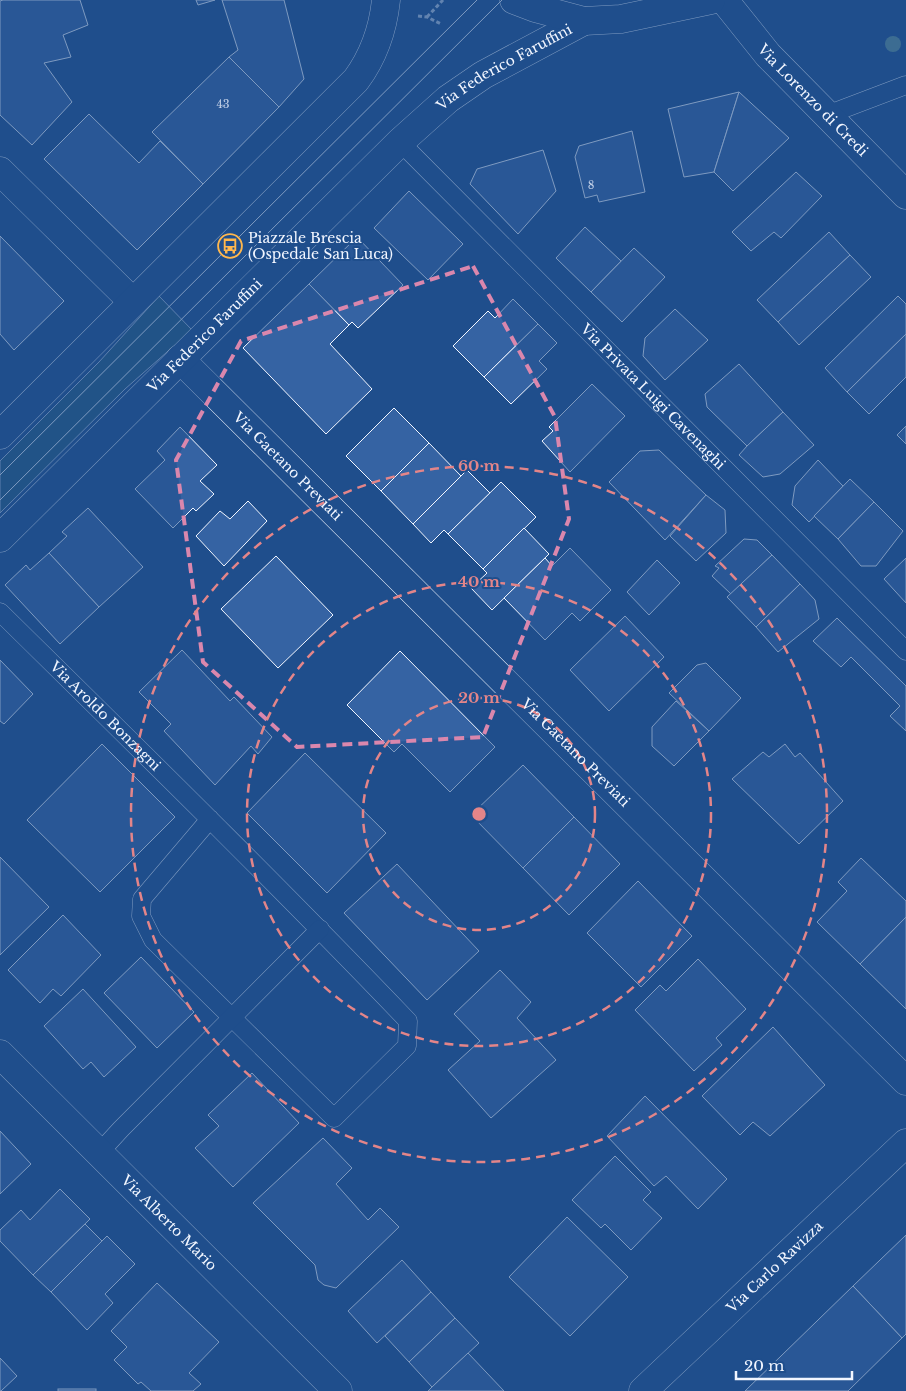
<svg xmlns="http://www.w3.org/2000/svg" width="906" height="1391" font-family="'Libre Baskerville',serif">
<style>
.green{fill:#245a82;stroke:#a8bbd7}
.building{fill:#3563a3;stroke:#f2f6ff}
.lines{fill:none;stroke-linecap:round;stroke-linejoin:round}
.service-casing{stroke:#f2f6ff;stroke-width:19}
.minor-casing{stroke:#f2f6ff;stroke-width:29}
.primary-casing{stroke:#f2f6ff;stroke-width:29}
.path{stroke:#b3c4dc;stroke-width:3;stroke-dasharray:4 2.5;stroke-linecap:butt}
.service{stroke:#1f4e8c;stroke-width:18}
.minor{stroke:#1f4e8c;stroke-width:28}
.primary{stroke:#1f4e8c;stroke-width:28}
.tram{stroke:#f2f6ff;stroke-width:1}
.tree{fill:#61919a}
.marked{fill:none;stroke:#da87ad;stroke-width:4;stroke-dasharray:10 6;stroke-linejoin:round}
.ring{fill:none;stroke:#e38589;stroke-width:2.5;stroke-dasharray:9 6}
.labels{text-anchor:middle;dominant-baseline:central;stroke-width:4;stroke-linejoin:round;paint-order:stroke}
.number-label{font-size:11px;fill:#c3d1e8}
.street-label{font-size:14px;fill:#f2f6ff;stroke:#1f4e8c}
.poi-label{font-size:14px;fill:#f2f6ff;stroke:#1f4e8c;text-anchor:start}
.centre{fill:#e38589;stroke:#1f4e8c;stroke-width:2.5}
.ring-label{font-size:15px;text-anchor:middle;font-weight:bold;fill:#e38589;stroke:#1f4e8c;stroke-width:4;stroke-linejoin:round;paint-order:stroke}
</style>
<rect width="100%" height="100%" fill="#1f4e8c"/>
<path class="green" d="M159 296 192 330 125 389 0 513V461L99 362Z"/>
<g class="building">
<path d="M3 0H80L88 25 63 35 71 57 44 63 72 102 32 145 0 115V1Z"/>
<path d="M196 0H215L198 5Z"/>
<path d="M222 0H284L304 79 279 107 229 57 238 50Z"/>
<path d="M229 57 279 107 203 184 152 132Z"/>
<path d="M739 92 714 172 684 177 668 109Z"/>
<path d="M739 92 789 138 733 191 714 172Z"/>
<path d="M89 114 139 163 160 141 203 184 137 250 44 159Z"/>
<path d="M632 131 645 192 599 202 597 195 585 198 575 157 579 146Z"/>
<path d="M543 150 556 191 518 234 470 184 477 169Z"/>
<path d="M796 172 822 196 781 238 774 232 751 251 732 232Z"/>
<path d="M409 191 463 244 428 280 374 228Z"/>
<path d="M585 227 621 261 591 292 556 258Z"/>
<path d="M829 232 850 255 778 322 757 300Z"/>
<path d="M0 236 64 301 14 350 0 334Z"/>
<path d="M357 237 403 285 358 328 352 322 349 325 309 284Z"/>
<path d="M634 248 665 277 622 322 591 292Z"/>
<path d="M850 255 871 277 799 345 778 322Z"/>
<path d="M309 284 349 325 330 344 372 389 326 434 243 348Z"/>
<path d="M898 296 906 304V334L847 392 825 368Z"/>
<path d="M513 299 538 324 484 377 453 346 488 311 495 318Z"/>
<path d="M675 309 708 340 665 380 643 356 645 338Z"/>
<path d="M538 324 557 343 539 361 547 369 511 404 484 377Z"/>
<path d="M906 334V377L869 414 847 392Z"/>
<path d="M739 364 783 412 747 446 707 407 705 394Z"/>
<path d="M592 384 625 416 570 472 542 441 553 431 549 427Z"/>
<path d="M394 408 429 443 381 491 346 456Z"/>
<path d="M783 412 814 445 780 474 763 477 739 455 747 446Z"/>
<path d="M906 426V444L897 435Z"/>
<path d="M180 427 217 465 200 481 214 494 196 511 193 508 173 528 135 489 165 460 157 451Z"/>
<path d="M429 443 461 476 413 524 381 491Z"/>
<path d="M659 450 706 495 665 540 609 482 640 451Z"/>
<path d="M818 460 843 486 809 522 792 505 795 486Z"/>
<path d="M467 470 490 493 448 534 444 530 431 543 413 524Z"/>
<path d="M850 479 874 502 838 539 814 516Z"/>
<path d="M501 482 536 517 483 569 448 534Z"/>
<path d="M706 495 725 510 726 533 696 561 670 536Z"/>
<path d="M248 501 267 521 224 566 196 536 220 511 230 519Z"/>
<path d="M874 502 903 531 876 566H861L838 539Z"/>
<path d="M88 508 143 567 99 607 49 553 67 536 62 532Z"/>
<path d="M524 528 549 554 492 610 471 588 487 573 483 569Z"/>
<path d="M744 539 757 540 772 555 731 594 712 576 719 568 715 566Z"/>
<path d="M570 548 611 590 580 621 572 613 545 640 504 598 545 558 552 566Z"/>
<path d="M49 553 99 607 60 644 5 585 26 565 30 570Z"/>
<path d="M772 555 800 584 756 627 727 597Z"/>
<path d="M276 556 333 615 278 668 221 609Z"/>
<path d="M906 558V603L884 579Z"/>
<path d="M657 560 680 583 649 615 627 592Z"/>
<path d="M800 584 815 600 819 619 778 652 756 627Z"/>
<path d="M625 616 664 657 609 711 570 670Z"/>
<path d="M837 618 906 686V731L890 716 900 706 851 657 841 667 813 641Z"/>
<path d="M182 650 230 701 234 697 272 737 258 754 251 746 215 785 164 731 171 724 139 692Z"/>
<path d="M400 651 495 747 450 792 402 744 394 752 347 705Z"/>
<path d="M0 660 33 694 4 724 0 721Z"/>
<path d="M706 663 741 698 709 731 669 693 697 665Z"/>
<path d="M676 701 709 731 674 766 652 746V727Z"/>
<path d="M102 744 175 817 100 892 27 820Z"/>
<path d="M785 744 795 757 800 753 843 801 799 844 732 779 763 752 769 757Z"/>
<path d="M305 753 386 833 327 893 247 813Z"/>
<path d="M523 765 574 817 523 868 471 815Z"/>
<path d="M574 817 620 864 569 915 523 868Z"/>
<path d="M0 857 49 907 0 955Z"/>
<path d="M861 858 906 901V917L860 964 817 922 847 891 838 882Z"/>
<path d="M397 864 479 951 427 1000 344 913Z"/>
<path d="M638 881 692 936 641 987 587 933Z"/>
<path d="M63 915 101 955 61 996 53 989 40 1003 8 970Z"/>
<path d="M906 917V1009L860 964Z"/>
<path d="M141 957 194 1012 157 1048 104 993Z"/>
<path d="M698 959 746 1009 716 1038 722 1045 694 1071 635 1010 660 985 666 991Z"/>
<path d="M500 970 531 1002 517 1018 556 1060 491 1118 448 1070 480 1041 454 1014Z"/>
<path d="M83 989 136 1047 104 1077 91 1062 83 1069 44 1026Z"/>
<path d="M773 1027 825 1085 770 1136 753 1122 740 1135 702 1096Z"/>
<path d="M252 1073 299 1123 233 1187 195 1148 219 1126 208 1115Z"/>
<path d="M645 1096 727 1179 698 1209 666 1176 654 1186 607 1136Z"/>
<path d="M0 1131 31 1164 0 1194Z"/>
<path d="M323 1138 352 1168 336 1184 368 1220 380 1208 399 1227 336 1288 324 1285 318 1280 315 1265 253 1203Z"/>
<path d="M615 1156 651 1192 643 1200 662 1218 631 1250 605 1224 601 1228 572 1200Z"/>
<path d="M60 1189 90 1219 33 1275 0 1241V1230L21 1210 30 1220Z"/>
<path d="M567 1217 628 1277 570 1336 509 1277Z"/>
<path d="M85 1224 102 1241 51 1292 33 1275Z"/>
<path d="M906 1235V1334L902 1338 853 1286Z"/>
<path d="M107 1236 135 1264 105 1294 113 1303 87 1330 51 1292Z"/>
<path d="M402 1260 431 1292 377 1343 348 1311Z"/>
<path d="M157 1283 219 1342 189 1373 201 1384 193 1391H151L141 1382 138 1384 114 1360 127 1347 111 1331Z"/>
<path d="M853 1286 902 1338 848 1391H745Z"/>
<path d="M431 1292 455 1318 409 1362 385 1336Z"/>
<path d="M455 1318 479 1343 432 1387 409 1362Z"/>
<path d="M468 1353 504 1391H428L432 1387Z"/>
<path d="M0 1358 17 1376 1 1391H0Z"/>
<rect x="58" y="1389" width="38" height="2"/>
</g>
<g class="lines">
<g class="service-casing">
<g id="service">
<path d="M827 115 906 85"/>
<path id="s1" d="M400 142 906 651"/>
<path id="s2" d="M0 612C137 747 275 882 408 1021L407 1046 334 1118 153 940 141 916 142 899 210 819"/>
<path d="M99 1153 121 1129 320 929"/>
</g>
</g>
<g class="minor-casing">
<g id="minor">
<path id="s3" d="M724 0 768 55 906 195"/>
<path d="M0 171 133 302"/>
<path id="s4" d="M180 359 906 1081"/>
<path d="M0 435 356 80C373 57 383 29 386 0"/>
<path id="s5" d="M0 538 400 142 448 99 483 75 584 21"/>
<path id="s6" d="M0 1054 338 1391"/>
<path id="s7" d="M643 1391 906 1143"/>
</g>
</g>
<g class="primary-casing">
<path id="primary" d="M514 0 535 8 584 21 621 19 711 0"/>
</g>
<g class="path">
<path d="M418 16 427 17 441 24"/>
<path d="M427 17 443 0"/>
</g>
<use href="#service" class="service"/>
<use href="#minor" class="minor"/>
<use href="#primary" class="primary"/>
<g class="tram">
<path d="M0 475 477 0"/>
<path d="M0 500 502 0"/>
</g>
</g>
<circle class="tree" cx="893" cy="44" r="8"/>
<path d="M0 0H906V1391H0ZM473 266 555 417 569 519 483 737 297 747 203 662 176 460 241 341Z" fill="#1f4e8c" fill-opacity=".55" fill-rule="evenodd"/>
<path class="marked" d="M473 266 555 417 569 519 483 737 297 747 203 662 176 460 241 341Z"/>
<g class="ring">
<circle cx="479" cy="814" r="116"/>
<circle cx="479" cy="814" r="232"/>
<circle cx="479" cy="814" r="348"/>
</g>
<defs>
<g id="bus-ring" transform="scale(1.25)"><circle r="9.5" fill="#1f4e8c" stroke="#ffb74d" stroke-width="1.5"/><path d="M-5-6H5V4H4V6H2V4H-2V6H-4V4H-5ZM-3.5-4V0h7V-4ZM-3.5 1.2v1.5H-2V1.2ZM2 1.2v1.5H3.5V1.2Z" fill="#ffb74d"/></g>
</defs>
<g fill-rule="evenodd">
<use href="#bus-ring" x="230" y="246"/>
</g>
<g class="labels">
<g class="number-label">
<text x="223" y="104">43</text>
<text x="591" y="185">8</text>
</g>
<g class="street-label">
<text stroke="none"><textPath href="#s5" startOffset="692">Via Federico Faruffini</textPath></text>
<text stroke="none"><textPath href="#s3" startOffset="134">Via Lorenzo di Credi</textPath></text>
<text stroke="none"><textPath href="#s5" startOffset="288">Via Federico Faruffini</textPath></text>
<text stroke="none"><textPath href="#s1" startOffset="359">Via Privata Luigi Cavenaghi</textPath></text>
<text stroke="none"><textPath href="#s4" startOffset="152">Via Gaetano Previati</textPath></text>
<text stroke="none"><textPath href="#s2" startOffset="148">Via Aroldo Bonzagni</textPath></text>
<text stroke="none"><textPath href="#s4" startOffset="558">Via Gaetano Previati</textPath></text>
<text stroke="none"><textPath href="#s6" startOffset="239">Via Alberto Mario</textPath></text>
<text stroke="none"><textPath href="#s7" startOffset="181">Via Carlo Ravizza</textPath></text>
</g>
<g class="poi-label">
<text x="248" y="238">Piazzale Brescia<tspan x="248" dy="16">(Ospedale San Luca)</tspan></text>
</g>
</g>
<circle cx="479" cy="814" r="8" class="centre"/>
<g class="ring-label">
<text x="479" y="471">60 m</text>
<text x="479" y="587">40 m</text>
<text x="479" y="703">20 m</text>
</g>
<path d="M736 1371v8h116v-8" fill="none" stroke="#f2f6ff" stroke-width="2.5"/>
<text x="744" y="1371" font-size="15" fill="#f2f6ff" stroke="#1f4e8c" stroke-width="4" paint-order="stroke">20 m</text>
</svg>
